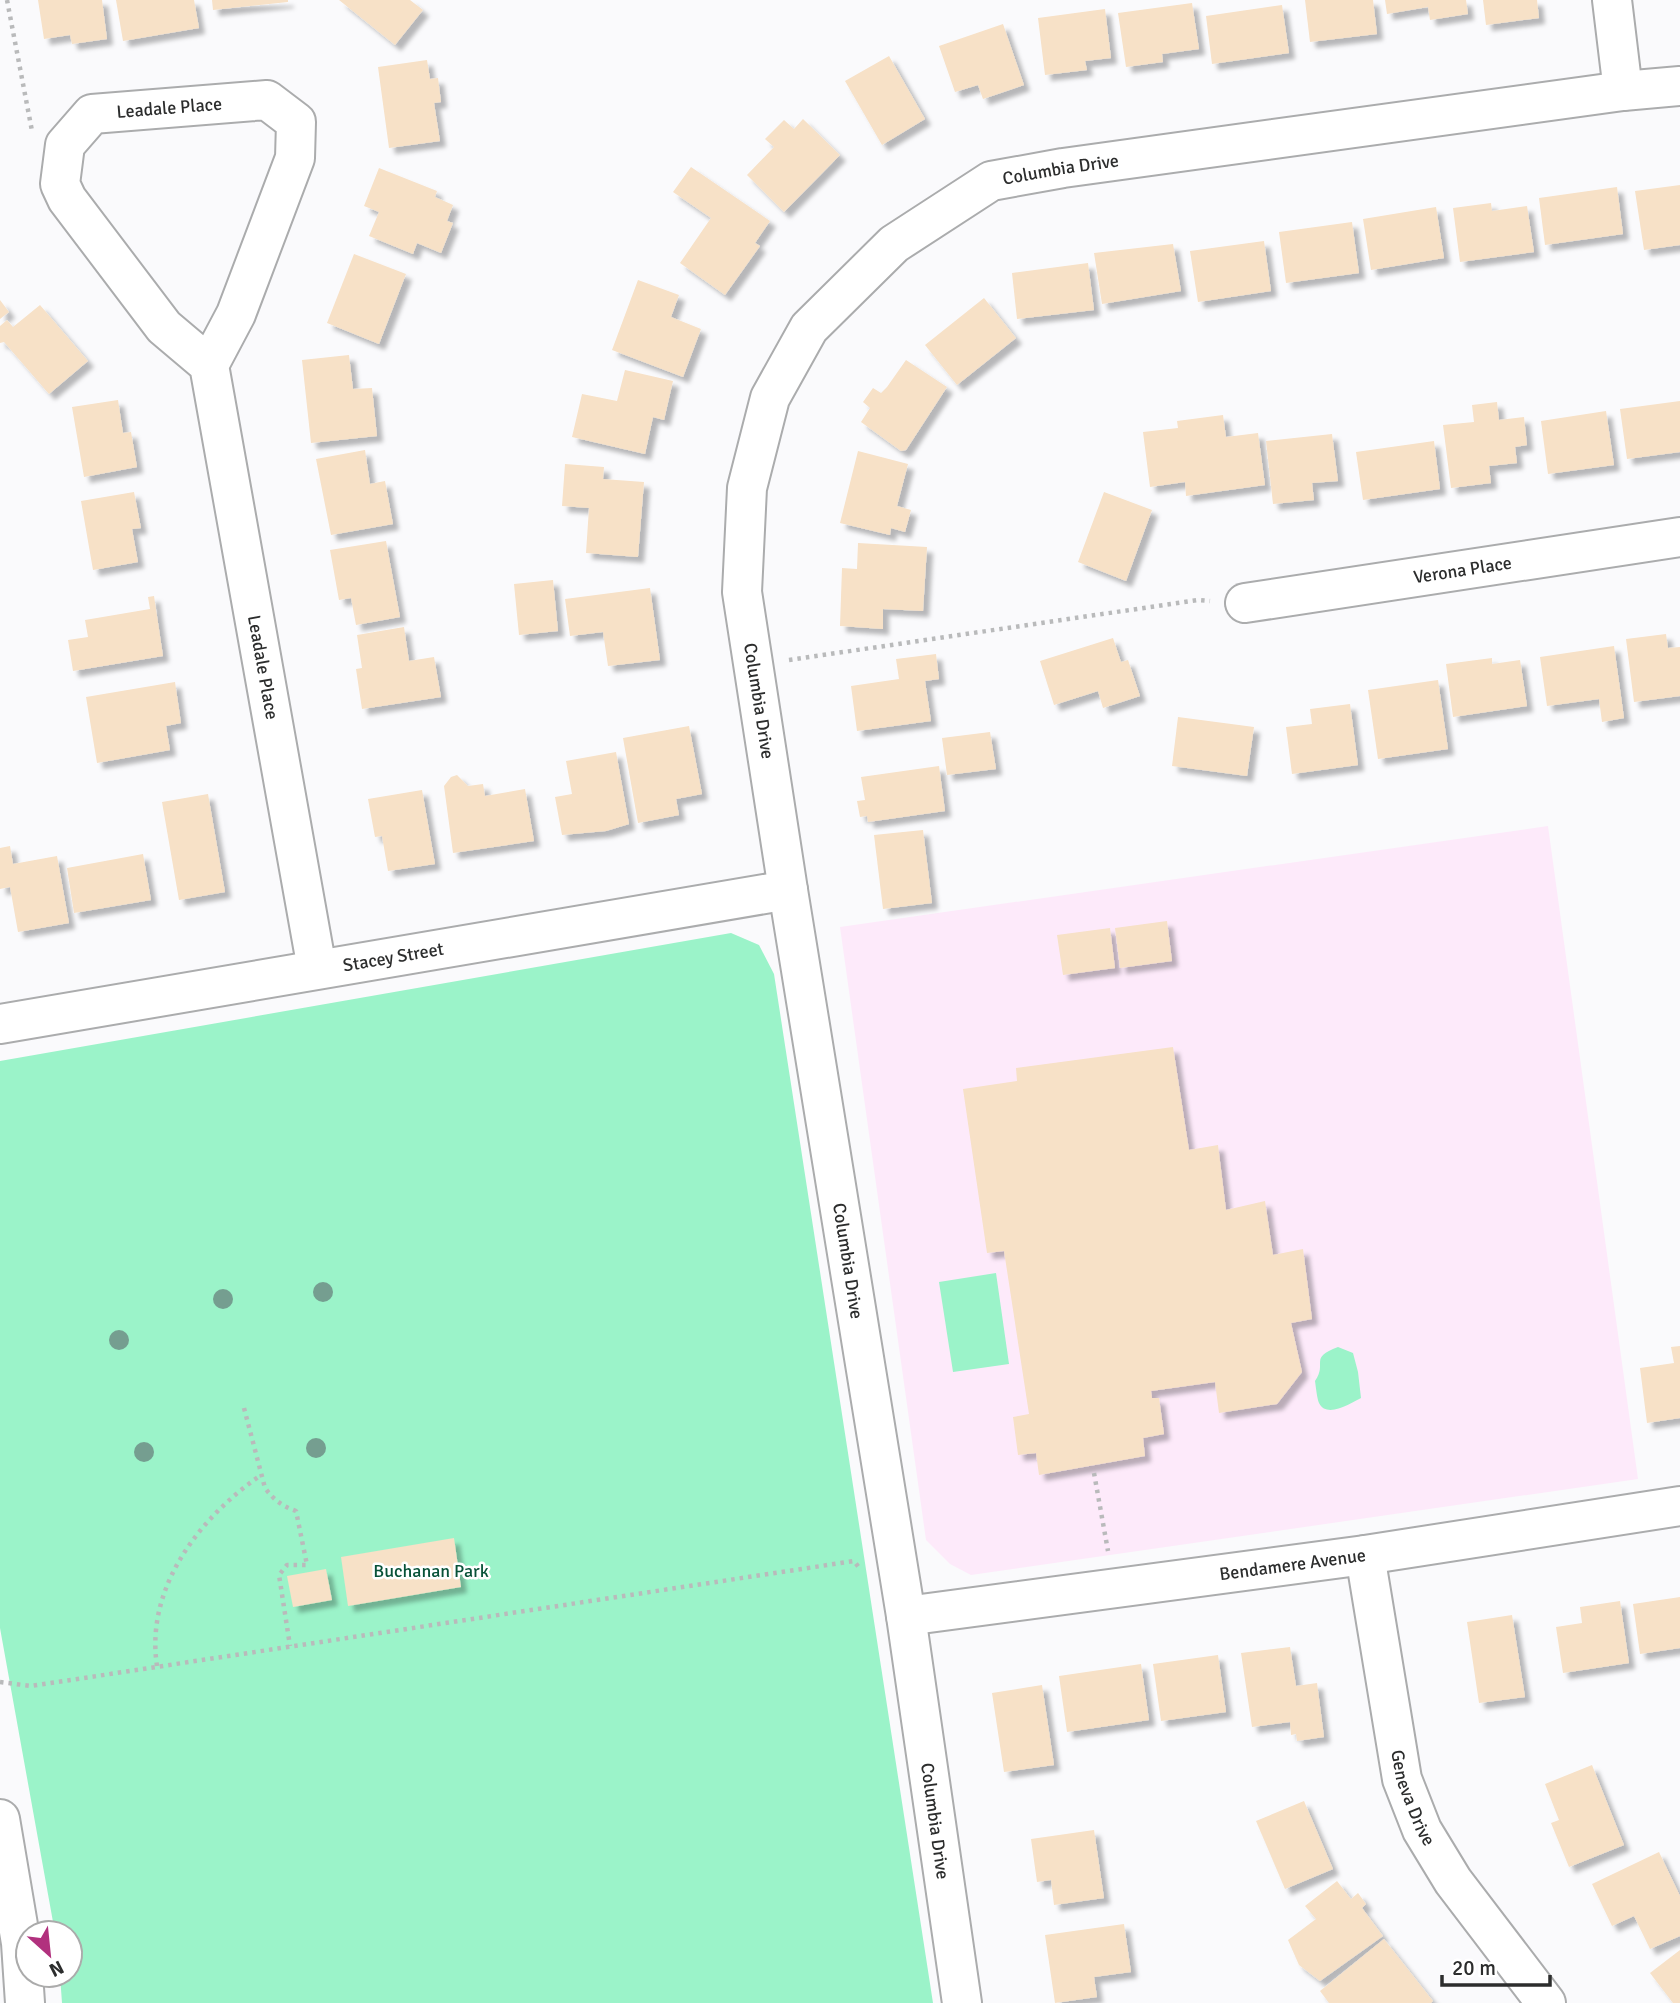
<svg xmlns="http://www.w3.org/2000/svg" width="1680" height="2003" font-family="Signika,sans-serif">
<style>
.education{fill:#fdeafa}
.green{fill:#9bf3c9}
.building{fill:#f7e1c7;filter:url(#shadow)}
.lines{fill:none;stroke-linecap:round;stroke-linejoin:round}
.street-casing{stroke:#abacad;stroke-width:42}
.path{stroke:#b9babb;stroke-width:4.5;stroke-dasharray:3.5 5;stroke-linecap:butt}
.street{stroke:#fff;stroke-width:38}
.tree{fill:#759e90}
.labels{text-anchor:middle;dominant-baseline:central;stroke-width:5;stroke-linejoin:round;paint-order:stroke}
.street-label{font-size:18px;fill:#2c2d2d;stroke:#fff}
.park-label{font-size:18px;fill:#085238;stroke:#fff}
</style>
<defs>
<filter id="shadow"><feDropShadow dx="6" dy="6" stdDeviation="2" flood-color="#0004"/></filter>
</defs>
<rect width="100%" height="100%" fill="#fafafc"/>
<path class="education" d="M1548 826 1638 1479 971 1575 950 1564 926 1540 840 927Z"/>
<g class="green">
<path d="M731 933 759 945 774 974 933 2003H62L60 1975H70V1933H55L0 1628V1061Z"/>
<path d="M996 1273 1009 1364 953 1372 939 1282Z"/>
<path d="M1338 1347 1353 1353 1358 1372 1361 1398C1351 1403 1327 1419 1319 1403 1317 1398 1316 1388 1315 1381 1328 1363 1308 1358 1338 1347Z"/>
</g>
<g class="building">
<path d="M38 0H102L107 39 72 44 70 35 44 39Z"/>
<path d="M116 0H194L199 28 123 41Z"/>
<path d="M212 0H288V2L213 10Z"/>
<path d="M339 0H410L423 10 395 45Z"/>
<path d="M1305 0H1373L1377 34 1310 42Z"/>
<path d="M1385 0H1466L1468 14 1430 20 1428 7 1387 14Z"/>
<path d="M1483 0H1537L1539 18 1486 25Z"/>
<path d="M1192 3 1199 49 1162 54 1163 62 1126 67 1118 13Z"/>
<path d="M1282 5 1289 53 1212 64 1206 16Z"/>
<path d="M1105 9 1111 58 1085 61 1087 70 1045 75 1038 18Z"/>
<path d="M1003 24 1024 85 983 99 978 85 955 92 939 46Z"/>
<path d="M889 56 925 119 882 145 845 81Z"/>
<path d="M427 60 430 79 438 78 441 102 434 103 440 141 389 148 378 67Z"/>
<path d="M803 119 840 155 784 212 747 175 774 147 765 139 784 120 794 129Z"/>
<path d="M691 167 770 221 755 243 760 246 725 295 680 263 711 218 673 192Z"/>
<path d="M379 168 437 191 435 197 453 205 447 221 453 223 441 253 417 243 413 254 369 236 379 212 364 206Z"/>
<path d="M1680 185V245L1644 250 1635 191Z"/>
<path d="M1617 187 1623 234 1545 245 1539 198Z"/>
<path d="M1491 203 1492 211 1527 206 1534 252 1460 262 1453 208Z"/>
<path d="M1436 207 1444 258 1371 270 1363 219Z"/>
<path d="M1352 222 1359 273 1286 283 1279 232Z"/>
<path d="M1264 241 1271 291 1198 302 1190 251Z"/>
<path d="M1173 244 1181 291 1102 304 1094 253Z"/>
<path d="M354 254 406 274 379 344 327 323Z"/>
<path d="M1088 263 1094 310 1017 319 1012 273Z"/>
<path d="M638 280 679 295 671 317 701 329 683 377 612 350Z"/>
<path d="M984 298 1016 338 957 385 925 345Z"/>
<path d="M0 300 9 312 0 319Z"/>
<path d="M40 305 88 361 49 394 4 342 0 343V326L7 320 13 327Z"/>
<path d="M349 355 353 389 372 388 377 436 311 443 302 360Z"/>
<path d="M906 360 947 387 906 450 901 451 861 422 870 408 863 402 873 388 881 393 887 387Z"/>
<path d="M625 370 673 381 664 420 653 417 645 454 572 437 582 394 617 401Z"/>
<path d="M118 400 123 433 131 432 137 467 84 477 72 407Z"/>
<path d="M1680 401V452L1627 459 1620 409Z"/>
<path d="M1497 402 1499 420 1524 417 1527 445 1515 447 1517 463 1489 466 1491 483 1451 488 1443 425 1474 422 1472 405Z"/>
<path d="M1606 411 1614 465 1548 474 1541 421Z"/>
<path d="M1223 415 1226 437 1258 433 1265 485 1186 496 1185 482 1150 487 1143 432 1178 428 1177 421Z"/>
<path d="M1332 434 1338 481 1312 483 1314 500 1273 504 1266 441Z"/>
<path d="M1434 441 1440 489 1363 500 1356 452Z"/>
<path d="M365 450 370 484 385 481 393 524 331 535 316 459Z"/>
<path d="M858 451 908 464 897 506 911 510 905 532 891 528 890 535 840 523Z"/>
<path d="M565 464 604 467 603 479 644 482 638 557 586 553 589 508 562 506Z"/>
<path d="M134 492 141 528 132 529 138 562 93 570 81 501Z"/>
<path d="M1104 492 1152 510 1126 581 1078 562Z"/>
<path d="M386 541 400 617 356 625 351 598 339 600 330 550Z"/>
<path d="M858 543 927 547 923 611 883 609V629L840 626 842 568 857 569Z"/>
<path d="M553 580 558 631 519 635 514 584Z"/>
<path d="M650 588 660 660 608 666 603 632 570 636 565 599Z"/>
<path d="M154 596 163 656 73 671 68 640 88 637 85 620 150 609 148 597Z"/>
<path d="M404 627 409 661 434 657 441 697 362 709 356 669 362 668 357 635Z"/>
<path d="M1666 634 1668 648 1680 647V696L1634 702 1626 639Z"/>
<path d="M1113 638 1121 662 1128 660 1140 696 1103 708 1098 691 1054 705 1040 661Z"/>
<path d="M1614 646 1624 718 1602 722 1599 699 1547 706 1540 657Z"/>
<path d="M936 654 939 679 925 681 931 721 857 731 851 686 899 679 896 659Z"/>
<path d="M1492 658V664L1520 660 1527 706 1453 717 1446 664Z"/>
<path d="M1438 680 1448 749 1378 759 1368 690Z"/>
<path d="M175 682 181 723 166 726 170 750 97 763 86 697Z"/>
<path d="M1350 704 1358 765 1292 774 1286 727 1312 724 1310 709Z"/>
<path d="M1178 717 1254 727 1247 776 1172 766Z"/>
<path d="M689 726 702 794 676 799 679 815 638 823 623 738Z"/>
<path d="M990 732 996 769 947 775 942 738Z"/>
<path d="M616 752 629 824 606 831 562 835 555 797 572 794 566 761Z"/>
<path d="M939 766 945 811 868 822 867 816 860 817 857 801 865 800 861 777Z"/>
<path d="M457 775 468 786 483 784 485 796 525 789 534 841 453 853 444 786 451 777Z"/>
<path d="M422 790 435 864 388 871 382 836 375 837 368 799Z"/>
<path d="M208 794 225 892 179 900 162 802Z"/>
<path d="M923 830 932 903 883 909 874 835Z"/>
<path d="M10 846 13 864 57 856 69 923 18 932 10 887 0 889V848Z"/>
<path d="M143 854 151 900 74 913 67 868Z"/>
<path d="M1167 921 1172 961 1120 968 1115 928Z"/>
<path d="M1110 928 1115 968 1063 975 1057 935Z"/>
<path d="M1173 1047 1189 1150 1218 1145 1226 1210 1265 1201 1273 1255 1303 1249 1312 1319 1291 1323 1302 1372 1277 1404 1219 1413 1215 1382 1151 1391 1152 1398H1159L1164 1434 1143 1438 1145 1456 1039 1475 1036 1453 1018 1455 1013 1417 1029 1414 1004 1251 987 1253 963 1089 1017 1081 1016 1068Z"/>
<path d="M1680 1346V1418L1647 1423 1640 1368 1674 1363 1671 1347Z"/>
<path d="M454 1538 461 1587 348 1606 341 1557Z"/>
<path d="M326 1569 332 1600 293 1607 287 1576Z"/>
<path d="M1680 1597V1648L1640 1654 1633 1604Z"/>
<path d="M1620 1601 1629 1663 1563 1673 1556 1627 1582 1623 1580 1607Z"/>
<path d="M1512 1615 1525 1697 1479 1703 1467 1622Z"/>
<path d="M1290 1647 1296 1686 1317 1683 1324 1737 1297 1741 1296 1734 1291 1735 1290 1722 1252 1727 1241 1653Z"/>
<path d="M1218 1655 1226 1712 1161 1721 1153 1664Z"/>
<path d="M1141 1664 1149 1720 1067 1732 1059 1676Z"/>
<path d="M1042 1685 1054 1765 1004 1772 992 1693Z"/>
<path d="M1592 1765 1624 1845 1569 1867 1551 1823 1559 1820 1545 1784Z"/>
<path d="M1304 1801 1333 1869 1285 1889 1256 1821Z"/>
<path d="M1094 1830 1104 1898 1054 1905 1051 1880 1037 1882 1031 1839Z"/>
<path d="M1659 1852 1680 1896V1936L1650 1949 1634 1916 1612 1926 1592 1884Z"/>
<path d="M1337 1881 1351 1899 1358 1893 1366 1904 1362 1908 1383 1936 1320 1981 1299 1965 1288 1940 1316 1919 1305 1906Z"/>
<path d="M1124 1924 1131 1972 1094 1977 1097 1997 1055 2003 1045 1935Z"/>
<path d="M1384 1939 1433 2001 1431 2003H1329L1320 1991Z"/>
<path d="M1680 1950V2003H1673L1650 1973Z"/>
</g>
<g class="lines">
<g class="street-casing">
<g id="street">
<path d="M1612 0 1623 91"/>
<path id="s1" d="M209 365 164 327 67 199 60 184 65 145 92 114 267 100 296 122 295 158 236 314 209 365 317 969"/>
<path id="s2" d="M1245 603 1680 537"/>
<path id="s3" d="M0 1024 788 890"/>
<path id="s4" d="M1365 1555 1402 1779 1422 1830 1453 1881 1546 2003"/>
<path id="s5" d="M906 1616 1365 1555 1680 1506"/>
<path d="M0 1819 21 1943 25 2003"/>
<path id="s6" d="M962 2003 906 1616 788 890 742 592 747 488 770 398 809 328 894 244 991 181 1063 168 1623 91 1680 86"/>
</g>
</g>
<g class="path">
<path d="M7 0 32 131"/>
<path d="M789 660 1198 600 1210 601"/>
<path d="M244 1408 265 1488C274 1500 282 1506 296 1511L307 1565H287L279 1575 290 1646"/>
<path d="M1094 1473 1108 1551"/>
<path d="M157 1666C145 1588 199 1518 261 1475"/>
<path d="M0 1682 31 1686 854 1561 860 1569"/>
</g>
<use href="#street" class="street"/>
</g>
<g class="tree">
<circle cx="323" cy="1292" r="10"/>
<circle cx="223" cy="1299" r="10"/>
<circle cx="119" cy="1340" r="10"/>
<circle cx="316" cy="1448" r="10"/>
<circle cx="144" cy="1452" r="10"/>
</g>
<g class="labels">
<g class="street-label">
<text stroke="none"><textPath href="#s1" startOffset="394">Leadale Place</textPath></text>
<text stroke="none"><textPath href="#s6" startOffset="2011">Columbia Drive</textPath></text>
<text stroke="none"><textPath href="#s2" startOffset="220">Verona Place</textPath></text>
<text stroke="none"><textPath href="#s1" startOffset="1096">Leadale Place</textPath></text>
<text transform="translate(759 701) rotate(81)">Columbia Drive</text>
<text stroke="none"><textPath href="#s3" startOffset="399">Stacey Street</textPath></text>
<text transform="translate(848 1261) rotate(81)">Columbia Drive</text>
<text stroke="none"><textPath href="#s5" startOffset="390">Bendamere Avenue</textPath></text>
<text stroke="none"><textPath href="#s4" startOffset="248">Geneva Drive</textPath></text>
<text transform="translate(935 1821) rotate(82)">Columbia Drive</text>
</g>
<g class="park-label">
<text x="431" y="1571">Buchanan Park</text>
</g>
</g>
<g transform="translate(49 1954) rotate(153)"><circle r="33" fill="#ffffff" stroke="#ababab" stroke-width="2"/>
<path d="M0-5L12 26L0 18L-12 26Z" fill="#b1317e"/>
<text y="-10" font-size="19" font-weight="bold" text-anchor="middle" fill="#2c2d2d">N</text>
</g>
<path d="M1442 1975v10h108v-10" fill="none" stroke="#2c2d2d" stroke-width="3.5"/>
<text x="1452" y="1975" font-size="21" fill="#2c2d2d" stroke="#ffffff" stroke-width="5" paint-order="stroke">20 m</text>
</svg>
